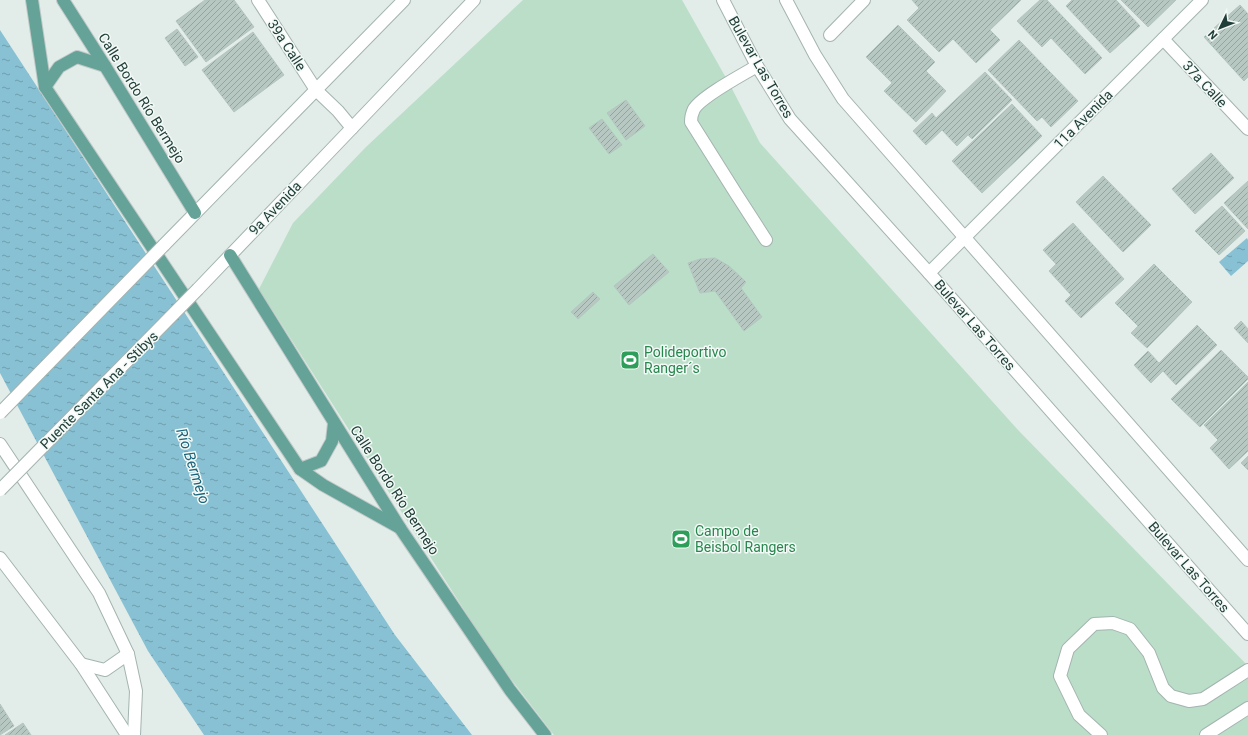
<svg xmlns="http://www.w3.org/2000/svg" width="1248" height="735" font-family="Roboto,sans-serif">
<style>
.pitch{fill:#badec7}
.water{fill:url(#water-ripples)}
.building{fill:url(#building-hatch);stroke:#b4c6c0}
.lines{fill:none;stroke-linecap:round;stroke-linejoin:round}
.minor-casing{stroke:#a4b4b0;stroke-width:14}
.major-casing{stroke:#c1c9c7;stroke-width:14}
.minor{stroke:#fff;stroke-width:12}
.major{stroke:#65a398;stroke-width:12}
.minor-bridge-casing{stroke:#a4b4b0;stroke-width:14;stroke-linecap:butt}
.minor-bridge{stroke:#fff;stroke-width:12}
.labels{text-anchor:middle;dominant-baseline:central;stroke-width:3;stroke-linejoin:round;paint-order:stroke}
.street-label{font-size:14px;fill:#213e38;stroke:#f2f9f6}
.leisure-label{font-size:14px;fill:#27864d;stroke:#f2f9f6;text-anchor:start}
.water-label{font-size:15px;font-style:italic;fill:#1a637b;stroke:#f2f9f6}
</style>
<defs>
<pattern id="water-ripples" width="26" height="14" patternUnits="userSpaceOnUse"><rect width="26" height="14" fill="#88c1d3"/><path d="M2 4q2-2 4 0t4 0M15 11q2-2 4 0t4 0" fill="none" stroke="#6f9eac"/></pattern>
<pattern id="building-hatch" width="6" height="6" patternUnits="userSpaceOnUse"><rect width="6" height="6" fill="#b7c7c2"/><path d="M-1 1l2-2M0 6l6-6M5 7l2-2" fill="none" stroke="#94a39f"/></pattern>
</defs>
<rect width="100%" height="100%" fill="#e2ece8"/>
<path class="pitch" d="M523 0H682L730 85 760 143 1019 431 1248 666V735H554L495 658 259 289 293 223 366 147Z"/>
<g class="water">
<path d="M0 30 395 635 472 735H204L148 651 0 373Z"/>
<path d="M1247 238 1248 240V261L1231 276 1219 262Z"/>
</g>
<g class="building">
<path d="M205 0H234L254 27 206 62 176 21Z"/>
<path d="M912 0H1021L990 30 1000 40 976 63 953 39 939 52 907 20 919 8Z"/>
<path d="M1040 0H1047L1102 58 1085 74 1051 38 1042 47 1017 21Z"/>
<path d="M1072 0H1116L1140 26 1110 53 1066 6Z"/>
<path d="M1121 0H1176L1148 27Z"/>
<path d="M1240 5 1248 14V77L1244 81 1204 37Z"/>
<path d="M898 25 935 62 926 71 946 91 916 122 884 91 892 83 866 57Z"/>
<path d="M177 29 198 57 185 66 165 38Z"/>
<path d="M253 32 284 75 234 112 202 70Z"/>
<path d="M1019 40 1078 101 1051 127 1042 117 1037 121 988 70Z"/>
<path d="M985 72 1012 100 972 139 968 135 957 146 942 130 926 145 913 131 932 113 936 118Z"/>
<path d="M626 100 645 126 626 140 607 113Z"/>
<path d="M1012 104 1042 136 982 193 952 161Z"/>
<path d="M602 119 622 145 609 154 589 128Z"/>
<path d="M1211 153 1234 178 1195 214 1172 189Z"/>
<path d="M1103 176 1151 225 1123 252 1076 202Z"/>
<path d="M1248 181V229L1224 203Z"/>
<path d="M1222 206 1245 231 1219 255 1195 231Z"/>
<path d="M1073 223 1124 279 1081 318 1065 301 1071 295 1049 271 1056 264 1043 250Z"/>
<path d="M653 254 669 272 629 305 614 286Z"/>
<path d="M715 258 729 266 746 282 741 288 762 317 744 331 715 291 700 293 688 263 700 259Z"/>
<path d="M1154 264 1192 302 1147 348 1131 333 1138 326 1115 303Z"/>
<path d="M593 292 600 299 578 319 571 312Z"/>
<path d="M1241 321 1248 329V343L1234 328Z"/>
<path d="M1197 325 1217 345 1176 385 1163 371 1151 383 1134 365 1148 351 1159 363Z"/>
<path d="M1221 350 1248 377V379L1200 427 1171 399Z"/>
<path d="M1248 382V451L1229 469 1210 448 1218 440 1204 425Z"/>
<path d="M1248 456V470L1241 463Z"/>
<path d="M0 704 14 726 0 735Z"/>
<path d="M23 723 31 735H5Z"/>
</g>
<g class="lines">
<g class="minor-casing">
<g id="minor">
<path d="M258 0 316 90 338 111 352 128 474 0"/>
<path d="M723 0 757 66 790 119 929 273 1248 634"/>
<path d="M786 0 815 55 843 99 1248 560"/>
<path d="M830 35 864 0"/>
<path d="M1163 39 1248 129"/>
<path d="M757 66C742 75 702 96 694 109 692 113 691 117 691 122L735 192 766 240"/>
<path d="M164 245 404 0"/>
<path d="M929 273 1202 0"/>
<path d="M198 289 352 128"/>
<path d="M0 444 99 593 128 654 136 691 134 735"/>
<path d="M0 558 81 664 127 735"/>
<path d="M81 664 105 670 128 654"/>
<path d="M1101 735 1079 715 1060 676 1068 649 1094 624 1113 623 1130 629 1149 653 1163 688 1171 696 1189 701 1203 699 1248 670"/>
<path d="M1206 735 1248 708"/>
</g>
</g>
<g class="major-casing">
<g id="major">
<path d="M32 0 45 87 300 469 323 485 400 528"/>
<path d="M63 0 105 66 195 213"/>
<path d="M45 87 59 67 77 57 105 66"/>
<path d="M230 255 400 528 510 690 545 735"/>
<path d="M300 469 321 461 332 441 334 423"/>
</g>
</g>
<use href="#minor" class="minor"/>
<use href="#major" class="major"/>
<g class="minor-bridge-casing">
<g id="minor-bridge">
<path d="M0 413 164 245"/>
<path d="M0 490 198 289"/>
</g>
</g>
<use href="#minor-bridge" class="minor-bridge"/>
</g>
<defs>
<g id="stadium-square" transform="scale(1)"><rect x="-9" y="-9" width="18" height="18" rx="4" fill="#2e9e5b" stroke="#f2f9f6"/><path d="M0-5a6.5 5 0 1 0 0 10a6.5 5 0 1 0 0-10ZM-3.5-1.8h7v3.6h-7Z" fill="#fff"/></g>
</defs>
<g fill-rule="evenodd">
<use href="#stadium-square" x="630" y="360"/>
<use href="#stadium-square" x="681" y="539"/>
</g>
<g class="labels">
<g class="street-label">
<text transform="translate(287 45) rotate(57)">39a Calle</text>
<text transform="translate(761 67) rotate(60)">Bulevar Las Torres</text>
<text transform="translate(1205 84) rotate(47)">37a Calle</text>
<text transform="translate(142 98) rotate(58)">Calle Bordo Río Bermejo</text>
<text transform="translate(1083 119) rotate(-45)">11a Avenida</text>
<text transform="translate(275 208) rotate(-46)">9a Avenida</text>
<text transform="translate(975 325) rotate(49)">Bulevar Las Torres</text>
<text transform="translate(99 390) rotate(-45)">Puente Santa Ana - Stibys</text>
<text transform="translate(395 490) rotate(57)">Calle Bordo Río Bermejo</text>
<text transform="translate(1189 567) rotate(49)">Bulevar Las Torres</text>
</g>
<g class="leisure-label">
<text x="644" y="352">Polideportivo<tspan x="644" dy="16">Ranger´s</tspan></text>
<text x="695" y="531">Campo de<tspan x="695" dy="16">Beisbol Rangers</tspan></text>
</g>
<g class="water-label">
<text transform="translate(193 466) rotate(72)">Río Bermejo</text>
</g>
</g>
<g transform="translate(1220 28) rotate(227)" stroke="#f2f9f6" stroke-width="3" paint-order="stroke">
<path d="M0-3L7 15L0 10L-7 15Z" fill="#213e38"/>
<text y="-6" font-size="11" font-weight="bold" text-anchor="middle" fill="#213e38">N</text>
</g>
</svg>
